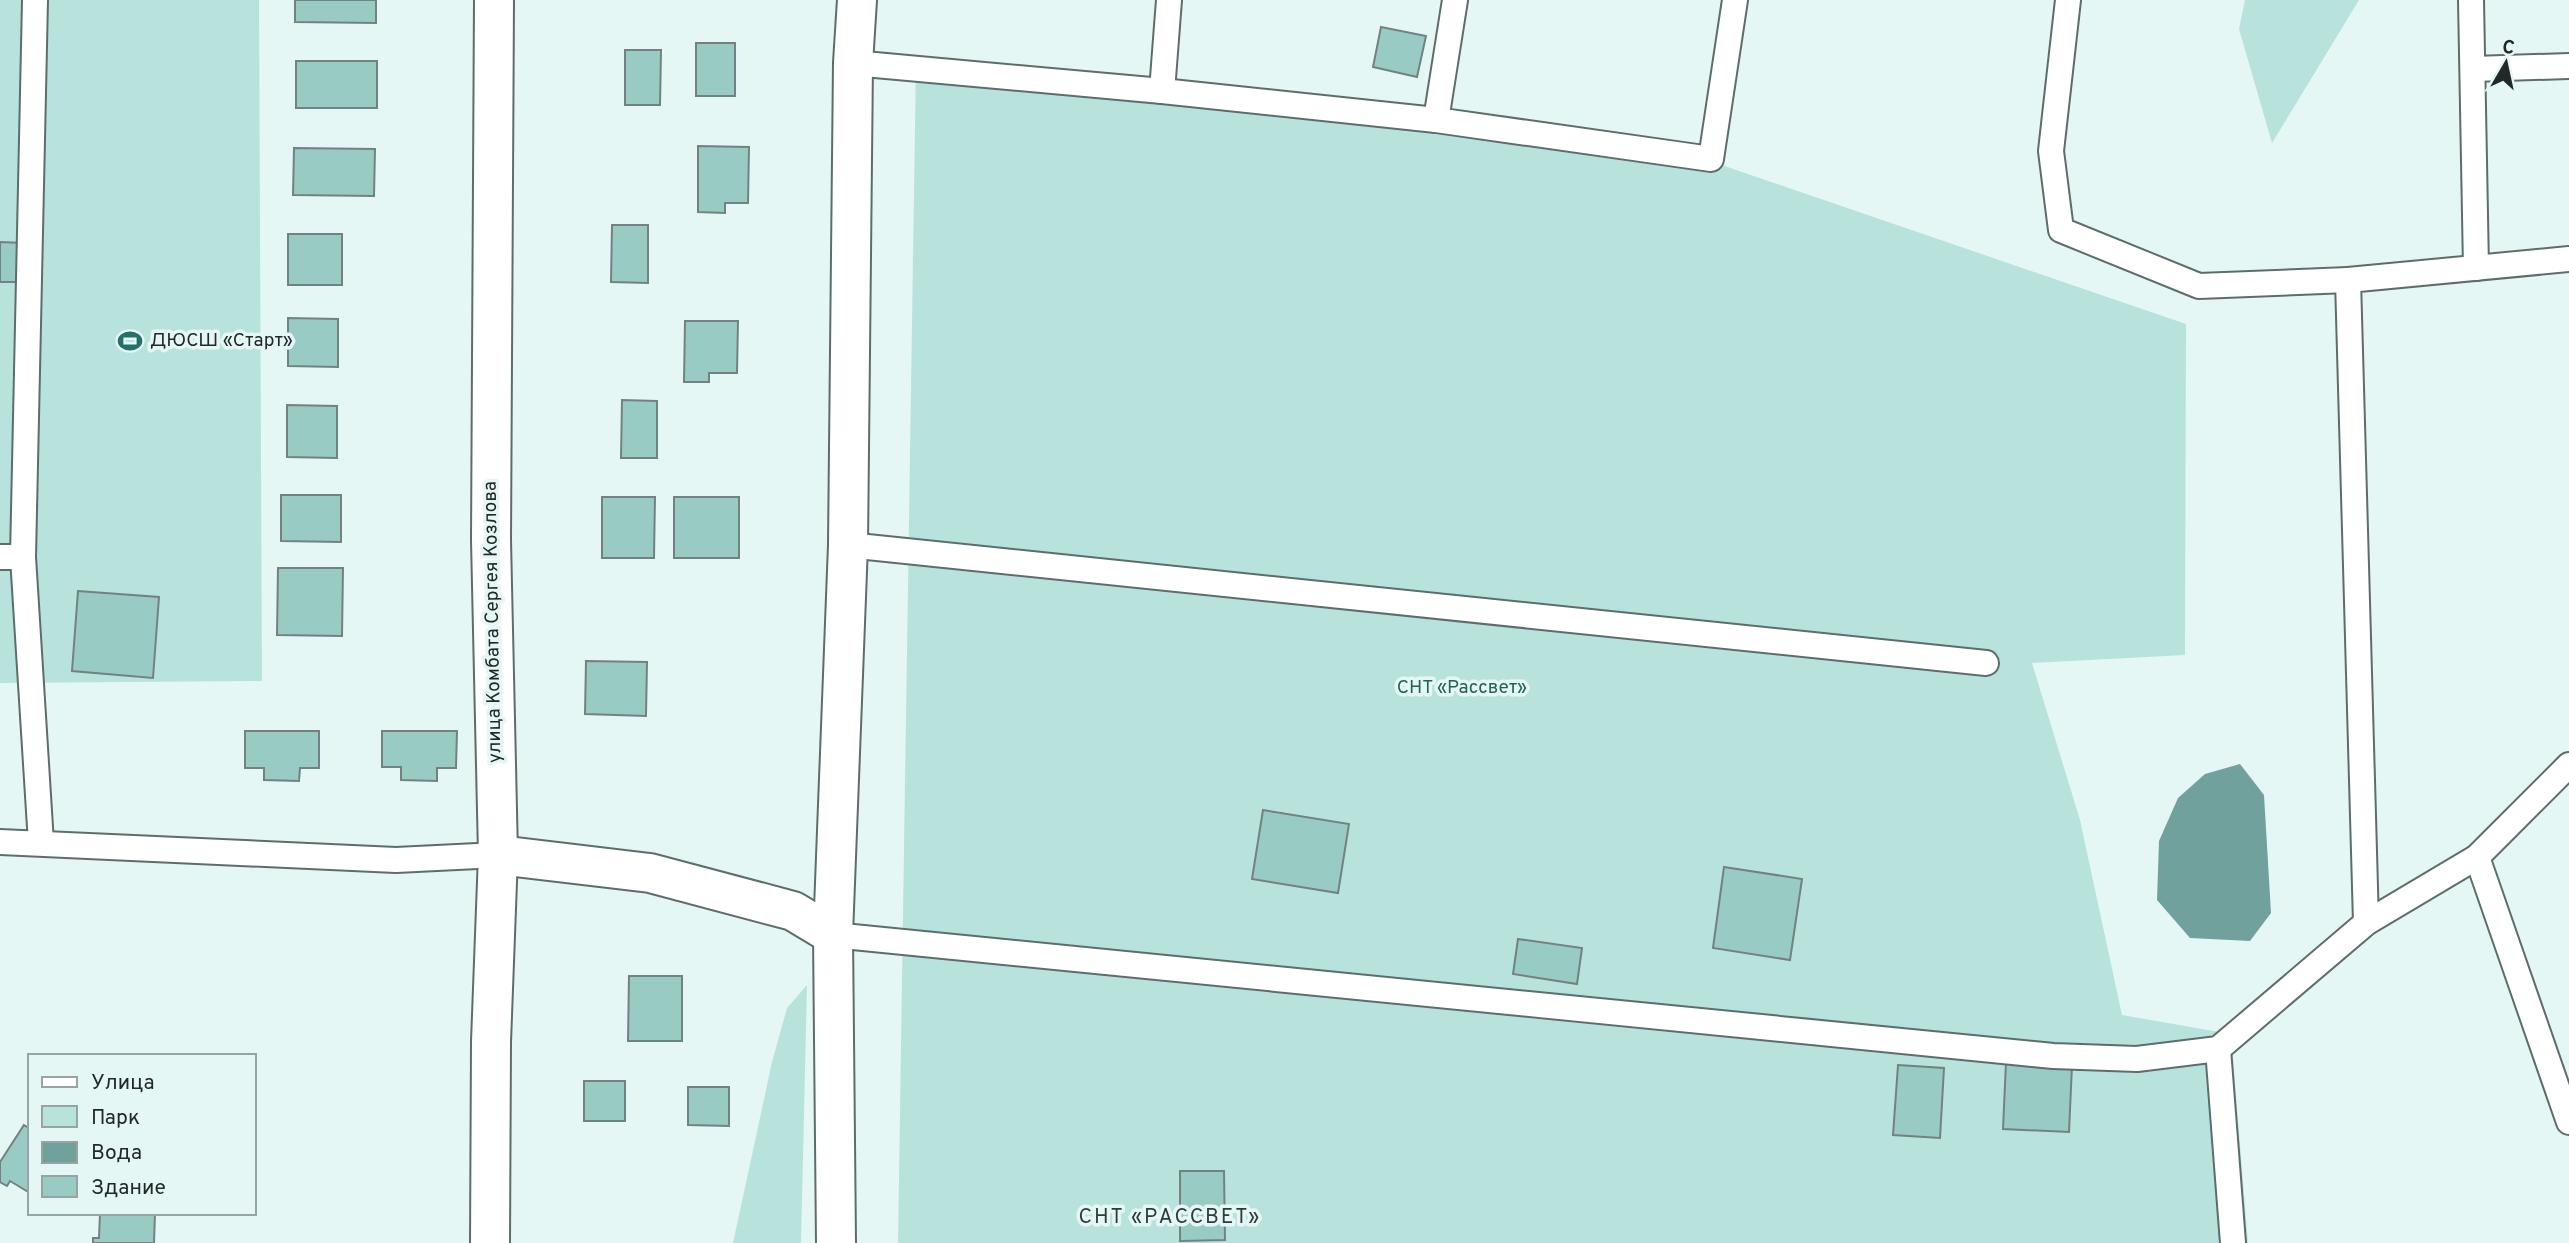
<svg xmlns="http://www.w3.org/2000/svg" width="2569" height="1243" font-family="Overpass,sans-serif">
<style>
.green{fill:#b8e3dd}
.water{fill:#71a19c}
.building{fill:#99cbc5;stroke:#738280;stroke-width:2}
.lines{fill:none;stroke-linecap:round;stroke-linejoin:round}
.lane-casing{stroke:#5d6d6b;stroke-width:28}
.street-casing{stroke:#5d6d6b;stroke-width:42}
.lane{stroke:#fff;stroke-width:24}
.street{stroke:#fff;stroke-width:38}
.labels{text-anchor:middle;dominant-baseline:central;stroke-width:7;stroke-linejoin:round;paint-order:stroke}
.poi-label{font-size:19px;fill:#212827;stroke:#e5f7f5;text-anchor:start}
.street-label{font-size:19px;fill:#212827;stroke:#e5f7f5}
.park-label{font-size:19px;fill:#20625c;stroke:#e5f7f5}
.neighbourhood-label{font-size:21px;letter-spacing:2px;fill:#2e3c3a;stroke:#e5f7f5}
</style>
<rect width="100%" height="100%" fill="#e5f7f5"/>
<g class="green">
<path d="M0 0H259L262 681 0 683Z"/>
<path d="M2245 0H2359L2272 143 2239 29Z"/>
<path d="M916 60 1713 162 2186 324 2185 655 2032 663 2080 820 2122 1015 2231 1034 2248 1243H898Z"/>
<path d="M807 985 801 1243H733L772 1062 787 1008Z"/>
</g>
<path class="water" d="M2240 764 2264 795 2271 913 2250 941 2190 938 2157 900 2159 841 2178 798 2205 774Z"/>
<g class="building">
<path d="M295 0H376V23L295 22Z"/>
<path d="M1381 27 1426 36 1417 77 1373 67Z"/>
<rect x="696" y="43" width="39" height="53"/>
<path d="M625 50H661L660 105H625Z"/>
<rect x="296" y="61" width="81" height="47"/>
<path d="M698 146 749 147 748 203H725V213L698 212Z"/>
<path d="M294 148 375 149 374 196 293 195Z"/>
<path d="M612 225H648V283L611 282Z"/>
<rect x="288" y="234" width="54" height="51"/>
<path d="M0 242 24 243 23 282H0Z"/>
<path d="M288 318 338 319V367L288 366Z"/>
<path d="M685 321H738L737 373H709V382H684Z"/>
<path d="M622 400 657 401V458H621Z"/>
<path d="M287 405 337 406V458L287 457Z"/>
<path d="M281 495H341V542L281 541Z"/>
<path d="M602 497H655L654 558H602Z"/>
<rect x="674" y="497" width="65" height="61"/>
<path d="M278 568H343L342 636 277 635Z"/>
<path d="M78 591 159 597 153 678 72 671Z"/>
<path d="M586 661 647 662 646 716 585 714Z"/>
<path d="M245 731H319V768H300L299 781 264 780V768H245Z"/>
<path d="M382 731H457L456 768H437V781L401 780V767H382Z"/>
<path d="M1263 810 1349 824 1338 893 1252 879Z"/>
<path d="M1724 867 1802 879 1790 960 1713 948Z"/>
<path d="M1518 939 1582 948 1577 984 1513 974Z"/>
<path d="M629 976H682V1041H628Z"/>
<path d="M2006 1062 2072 1065 2069 1132 2003 1129Z"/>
<path d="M1898 1065 1944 1068 1940 1138 1893 1135Z"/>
<rect x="584" y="1081" width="41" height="40"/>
<path d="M688 1087H729V1126L688 1125Z"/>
<path d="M24 1125 30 1129V1193L10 1181 7 1186 0 1182V1162Z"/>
<path d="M1180 1171H1224L1225 1240 1180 1241Z"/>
<path d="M100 1213H155L154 1243H93V1238H99Z"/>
</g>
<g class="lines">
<g class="lane-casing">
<g id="lane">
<path d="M35 0 23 557 41 843"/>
<path d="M1169 0 1162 91 1436 120 1455 0"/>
<path d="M2068 0 2051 151 2061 230 2199 286 2348 280"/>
<path d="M2471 0 2476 268"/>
<path d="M853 63 1162 91"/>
<path d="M2473 69 2569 66"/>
<path d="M1436 120 1711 159 1735 0"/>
<path d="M848 545 1986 663"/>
<path d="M0 557H23"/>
<path d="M0 842 396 860 498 855"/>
<path d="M2477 857 2569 1122"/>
<path d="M2366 923 2348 280 2569 259"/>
<path d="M833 935 2053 1056 2137 1059 2218 1049 2366 923 2477 857 2569 765"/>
<path d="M2218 1049 2233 1243"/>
</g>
</g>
<g class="street-casing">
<g id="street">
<path d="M498 855 650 873 793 911 833 935"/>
<path d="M490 1243 491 1042 498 855 491 540 494 0"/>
<path d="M836 1243 833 935 848 545 853 63 857 0"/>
</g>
</g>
<use href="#lane" class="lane"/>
<use href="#street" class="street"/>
</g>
<defs>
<g id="stadium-bare" transform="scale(1.89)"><path d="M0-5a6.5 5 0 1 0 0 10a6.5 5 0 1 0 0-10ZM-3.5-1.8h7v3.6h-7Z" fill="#27706a" stroke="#e5f7f5" stroke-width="2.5" paint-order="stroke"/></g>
</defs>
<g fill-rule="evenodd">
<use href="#stadium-bare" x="130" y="341"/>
</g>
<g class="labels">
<g class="poi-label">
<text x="150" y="341">ДЮСШ «Старт»</text>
</g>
<g class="street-label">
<text transform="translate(493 622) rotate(-91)">улица Комбата Сергея Козлова</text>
</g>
<g class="park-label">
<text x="1462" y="688">СНТ «Рассвет»</text>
</g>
<g class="neighbourhood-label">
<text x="1170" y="1217">СНТ «РАССВЕТ»</text>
</g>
</g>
<rect x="28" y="1054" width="228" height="161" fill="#e5f7f5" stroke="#97a4a3" stroke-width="2"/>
<rect x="42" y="1077" width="35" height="10" fill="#ffffff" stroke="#97a4a3" stroke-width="2"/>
<text x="91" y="1089" font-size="21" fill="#212827">Улица</text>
<rect x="42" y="1106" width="35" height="21" fill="#b8e3dd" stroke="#97a4a3" stroke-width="2"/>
<text x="91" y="1124" font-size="21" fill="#212827">Парк</text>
<rect x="42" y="1142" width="35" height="21" fill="#71a19c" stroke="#97a4a3" stroke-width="2"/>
<text x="91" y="1159" font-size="21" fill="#212827">Вода</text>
<rect x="42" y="1176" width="35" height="21" fill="#99cbc5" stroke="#97a4a3" stroke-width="2"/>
<text x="91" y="1194" font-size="21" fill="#212827">Здание</text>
<g transform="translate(2506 63) rotate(9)" stroke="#e5f7f5" stroke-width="5" paint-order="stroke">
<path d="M0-5L12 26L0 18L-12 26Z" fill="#212827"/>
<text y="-10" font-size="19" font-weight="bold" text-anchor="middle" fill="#212827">С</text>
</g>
</svg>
